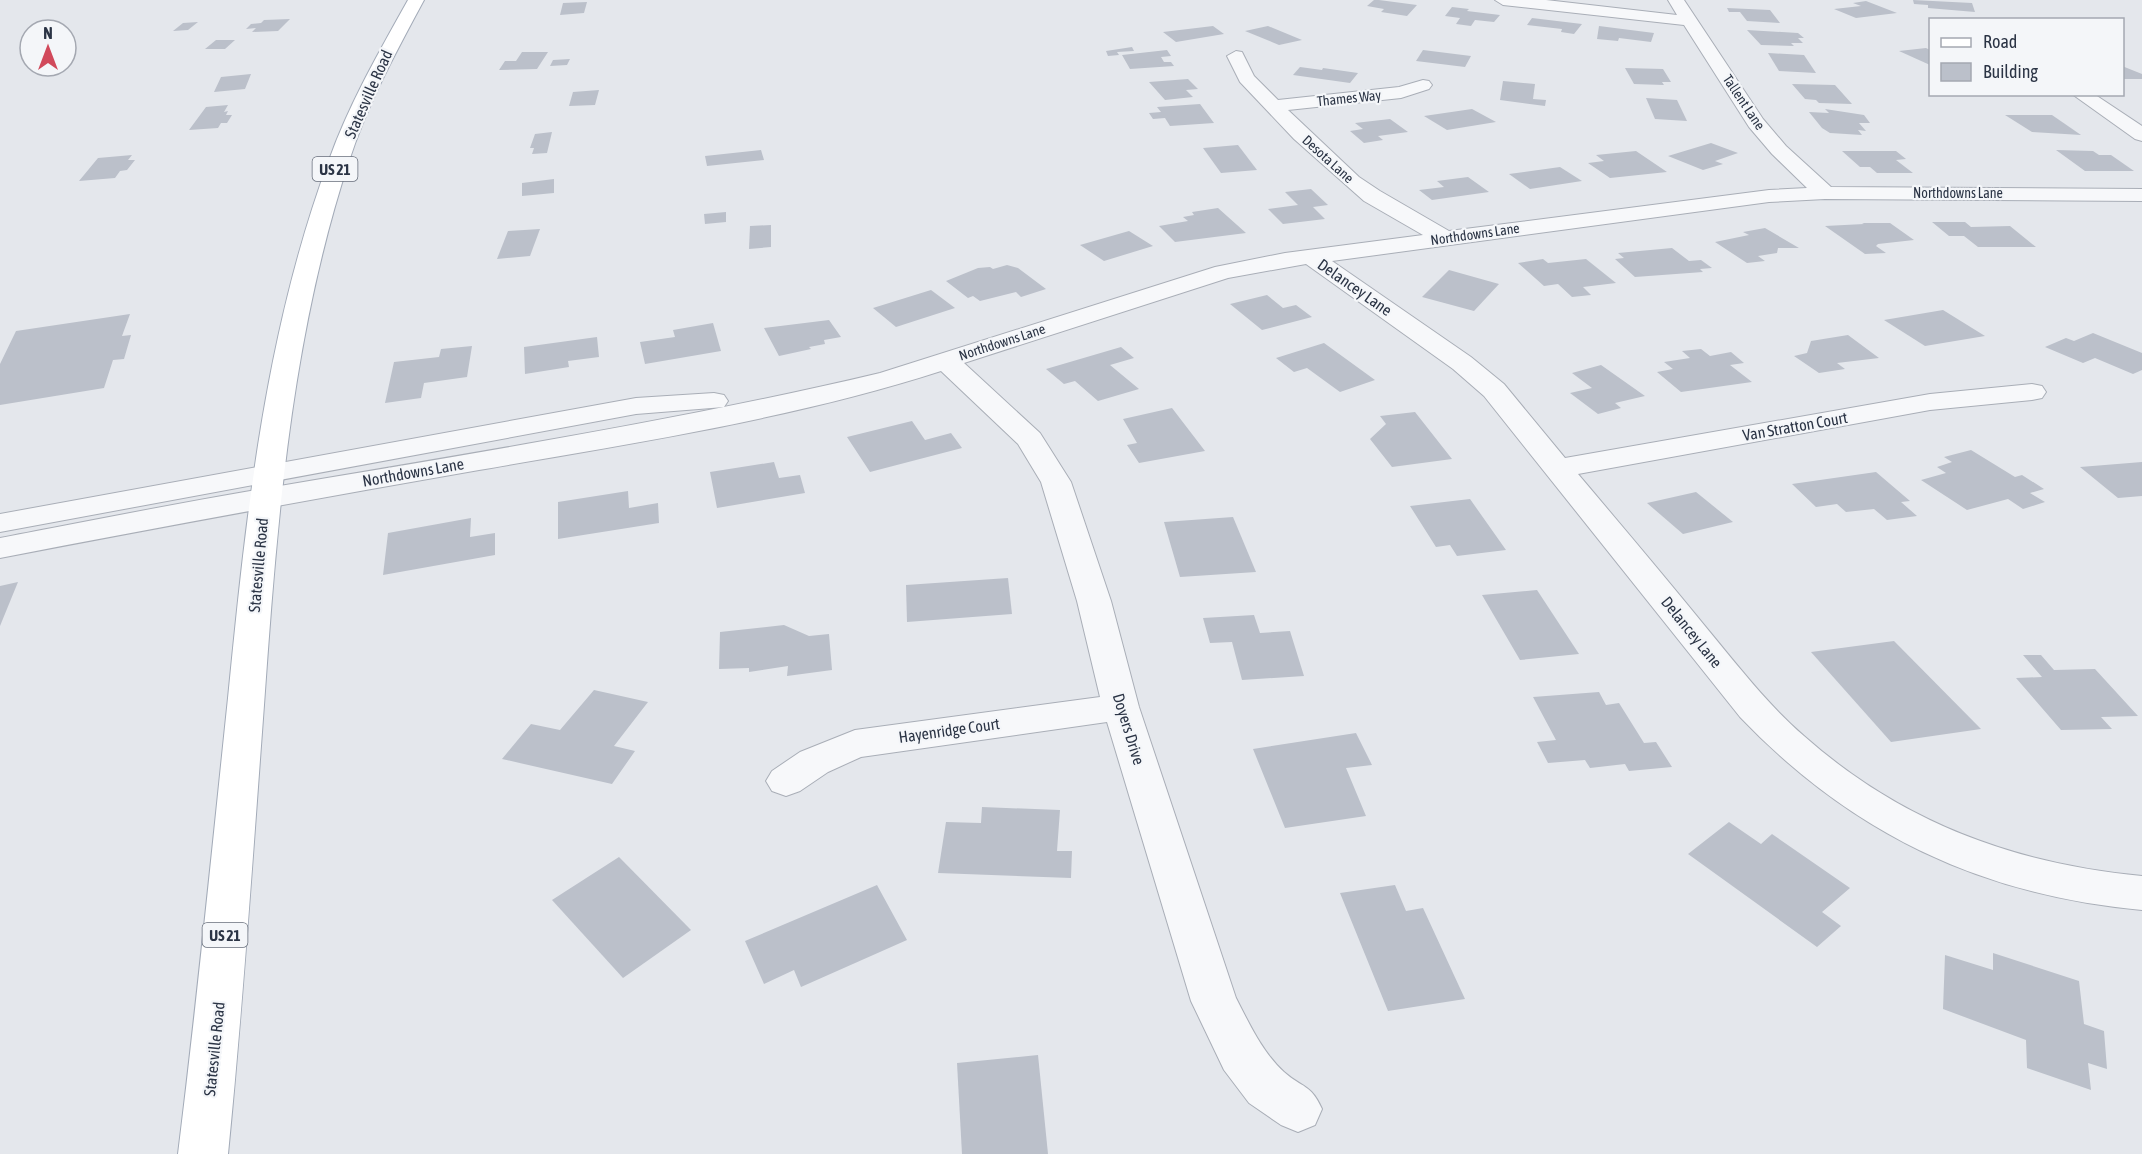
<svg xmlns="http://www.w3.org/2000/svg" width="2142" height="1154" font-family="'Asap Condensed',sans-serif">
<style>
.building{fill:#bbc0ca}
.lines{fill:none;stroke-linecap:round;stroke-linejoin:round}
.street-casing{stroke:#a9aeb7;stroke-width:2}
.primary-casing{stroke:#a3abb8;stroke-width:2}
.street{fill:#f7f8fa;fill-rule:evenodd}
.primary{fill:#fff;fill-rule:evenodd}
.labels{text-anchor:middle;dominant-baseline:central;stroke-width:4.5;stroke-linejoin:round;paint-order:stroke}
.far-street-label{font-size:14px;fill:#2b3445;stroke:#f4f6f9}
.shield{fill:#f4f6f9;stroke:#676e7b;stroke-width:1.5}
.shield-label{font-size:15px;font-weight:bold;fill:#2b3445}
.street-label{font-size:16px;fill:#2b3445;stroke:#f4f6f9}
</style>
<rect width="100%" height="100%" fill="#e4e7ec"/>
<g class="building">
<path d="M1374 0H1379L1417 5 1407 16 1381 12 1384 9 1367 6Z"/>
<path d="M1913 0 1972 3 1975 12 1928 8V5L1914 4Z"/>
<path d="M1866 1 1897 13 1856 18 1834 9 1861 6 1853 3Z"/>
<path d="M587 2 584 13 560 15 563 3Z"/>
<path d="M1452 7 1469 9 1467 11 1500 15 1494 22 1475 20 1471 26 1456 24 1460 18 1445 16Z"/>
<path d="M1727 8 1770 10 1780 23 1747 21 1740 12H1729Z"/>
<path d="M1532 18 1582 24 1574 34 1561 32 1562 29 1527 25Z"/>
<path d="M290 19 278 31 252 32 256 28 246 29 251 24 261 23 264 20Z"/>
<path d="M198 22 188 30 173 31 183 23Z"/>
<path d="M1213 26 1224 34 1176 42 1163 32Z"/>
<path d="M1268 26 1302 40 1279 45 1245 31Z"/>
<path d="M1599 26 1654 33 1651 42 1619 38 1618 41 1597 39Z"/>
<path d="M1747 30 1798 33 1804 38H1798L1803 43H1791L1794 46 1761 45Z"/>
<path d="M216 40H235L225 49H205Z"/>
<path d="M1132 47 1134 51 1117 52 1119 55 1108 56 1106 51Z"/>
<path d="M1926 48 1930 50V65L1899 51Z"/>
<path d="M1167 50 1171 56 1161 57 1164 62H1171L1174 66 1130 69 1122 55Z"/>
<path d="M1423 50 1471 56 1465 67 1416 61Z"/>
<path d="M522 52H548L537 69 499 70 505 61H516Z"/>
<path d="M1768 53 1804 55 1816 73 1779 71Z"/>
<path d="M570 59 567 65 550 66 553 60Z"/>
<path d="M2122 66 2142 74V79H2122Z"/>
<path d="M1300 67 1322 70 1323 68 1358 73 1350 83 1293 75Z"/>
<path d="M1625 68 1663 69 1671 82H1662L1664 85 1634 84Z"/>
<path d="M251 74 245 89 214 92 221 77Z"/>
<path d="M1188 79 1198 89 1186 90 1193 97 1165 100 1149 82Z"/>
<path d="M1503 81 1535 84 1533 99 1546 100 1545 106 1500 100Z"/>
<path d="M1792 84 1835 85 1852 104 1819 103 1816 100 1805 99Z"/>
<path d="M599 90 595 105 569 106 573 92Z"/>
<path d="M1646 98 1677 100 1687 121 1655 119Z"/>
<path d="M1200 104 1214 123 1170 126 1165 118 1153 119 1149 113 1161 112 1157 107Z"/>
<path d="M228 105 224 112 228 111 226 115H232L227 123H221L218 128 189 130 206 107Z"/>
<path d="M1472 109 1496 122 1447 130 1424 116Z"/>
<path d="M1825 109 1864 115 1870 123H1859L1866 131 1858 130 1862 135 1830 133 1822 128 1809 112 1829 113Z"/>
<path d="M2005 115H2052L2081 135 2032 132Z"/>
<path d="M1390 119 1408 132 1378 136 1383 140 1364 143 1350 131 1363 129 1355 123Z"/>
<path d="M552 132 547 153 532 154 534 148H530L535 134Z"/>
<path d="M1711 143 1738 153 1715 161 1723 164 1703 170 1668 156Z"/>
<path d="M1238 145 1257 170 1221 173 1203 148Z"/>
<path d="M761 150 764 160 707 166 705 156Z"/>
<path d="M2056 150 2093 151 2099 155H2111L2134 171H2085Z"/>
<path d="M1636 151 1667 172 1610 178 1588 163 1604 161 1596 155Z"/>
<path d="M1842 151H1896L1906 159 1896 160 1913 173H1877L1870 167H1860Z"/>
<path d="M132 155 128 160H135L127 170 120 171 115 178 79 181 98 158Z"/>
<path d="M1560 167 1582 181 1530 189 1509 174Z"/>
<path d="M1468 177 1489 192 1432 200 1419 190 1444 187 1437 181Z"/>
<path d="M554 179V193L522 196V183Z"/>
<path d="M1311 189 1328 205 1313 207 1325 219 1283 224 1268 209 1298 205 1285 192Z"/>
<path d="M1218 208 1246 233 1175 242 1159 226 1188 221 1183 217 1194 215 1192 212Z"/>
<path d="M726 212V222L705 224 704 214Z"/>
<path d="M1932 222H1965L1971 227 2010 226 2036 247H1978L1964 236H1949Z"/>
<path d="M1862 223H1890L1914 240 1878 244 1876 246 1886 253 1865 254 1825 226 1864 224Z"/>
<path d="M771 225V247L749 249 750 226Z"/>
<path d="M1765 228 1799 248H1778L1777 253 1758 256 1765 261 1747 263 1715 242 1749 235 1743 232Z"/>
<path d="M540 229 530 256 497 259 508 231Z"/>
<path d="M1129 231 1153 246 1104 261 1080 245Z"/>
<path d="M1672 248 1689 261 1701 260 1712 268 1700 269 1703 272 1635 277 1615 259 1624 258 1618 253Z"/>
<path d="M1543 259 1548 263 1586 259 1616 283 1583 287 1591 295 1572 297 1558 284 1544 286 1518 263Z"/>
<path d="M1007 265 1018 268 1046 289 1021 297 1016 292 980 301 973 296 968 298 946 281 978 268 990 267 993 269Z"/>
<path d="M1449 270 1499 284 1474 311 1422 297Z"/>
<path d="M931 290 955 308 896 327 873 308Z"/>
<path d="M1267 295 1283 308 1296 305 1312 317 1262 330 1230 304Z"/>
<path d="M1943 310 1985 336 1925 346 1884 320Z"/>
<path d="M130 314 122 336 131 335 124 359 113 360 104 388 0 405V364L16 331Z"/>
<path d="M829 320 841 337 824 340 825 344 809 347 811 349 779 356 764 328Z"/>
<path d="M713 323 721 351 645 364 640 342 675 337 673 330Z"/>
<path d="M2093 333 2142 353V370L2133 374 2095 358 2083 363 2045 347 2066 338 2074 341Z"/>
<path d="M1848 335 1879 358 1837 363 1845 369 1819 373 1794 356 1807 353 1811 341Z"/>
<path d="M597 337 599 357 568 361 569 367 525 374 524 347Z"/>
<path d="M1324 343 1375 380 1340 392 1307 368 1294 372 1276 358Z"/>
<path d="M472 346 467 377 424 383 421 398 385 403 394 362 439 357 441 349Z"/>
<path d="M1121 347 1134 358 1110 365 1139 389 1098 401 1075 381 1064 384 1046 369Z"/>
<path d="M1701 349 1710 356 1731 352 1744 363 1730 365 1752 382 1681 392 1657 372 1673 369 1664 362 1690 358 1682 351Z"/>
<path d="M1601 365 1645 396 1615 403 1621 408 1598 414 1570 393 1592 388 1572 373Z"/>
<path d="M1172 408 1205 451 1139 463 1127 445 1137 443 1123 419Z"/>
<path d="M1415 412 1452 459 1392 467 1370 439 1386 424 1380 416Z"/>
<path d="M912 421 925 440 951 433 962 448 870 472 847 437Z"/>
<path d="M1971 450 2015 477 2022 475 2044 489 2030 493 2045 502 2023 509 2008 499 1967 510 1921 480 1946 473 1937 467 1952 462 1944 457Z"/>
<path d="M774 462 779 478 800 475 805 493 717 508 710 472Z"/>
<path d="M2142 462V496L2118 498 2080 467Z"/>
<path d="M1876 472 1910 501 1901 502 1917 516 1887 520 1874 509 1846 512 1837 504 1816 507 1792 484Z"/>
<path d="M628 491 629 508 658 503 659 523 558 539V502Z"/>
<path d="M1696 492 1733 522 1683 534 1647 503Z"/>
<path d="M1470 499 1506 550 1457 556 1450 545 1436 547 1410 506Z"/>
<path d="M1233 517 1256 572 1180 577 1164 522Z"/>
<path d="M471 518 470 537 495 533V555L383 575 388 533Z"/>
<path d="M1008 578 1012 614 907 622 906 585Z"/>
<path d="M18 582 0 626V586Z"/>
<path d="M1537 590 1579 654 1520 660 1482 595Z"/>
<path d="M1254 615 1260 633 1290 631 1304 676 1242 680 1232 642 1210 643 1203 618Z"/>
<path d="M784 625 809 636 829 634 832 670 787 676 788 666 749 672V668L719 669 720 632Z"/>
<path d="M1894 641 1981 729 1891 742 1811 652Z"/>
<path d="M2023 655H2041L2054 670 2095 669 2138 716 2101 717 2112 729 2061 730 2016 678 2042 677Z"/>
<path d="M594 690 648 702 614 746 635 751 612 784 502 759 531 724 560 730Z"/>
<path d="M1599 692 1606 705 1619 703 1644 743 1656 742 1672 767 1629 771 1625 764 1590 768 1585 760 1548 763 1537 742 1556 740 1533 697Z"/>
<path d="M1356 733 1372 765 1346 768 1366 816 1285 828 1253 749Z"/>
<path d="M982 807 1060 810 1057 851H1072L1071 878 938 873 946 822 981 823Z"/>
<path d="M1729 822 1761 844 1772 834 1850 888 1822 912 1841 926 1817 947 1688 854Z"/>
<path d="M619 857 691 930 623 978 552 900Z"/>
<path d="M877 885 907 940 801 987 794 970 764 984 745 941Z"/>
<path d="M1395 885 1406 911 1423 908 1465 999 1388 1011 1340 893Z"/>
<path d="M1993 953 2079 981 2084 1024 2104 1031 2107 1069 2088 1063 2091 1090 2027 1068 2026 1040 1943 1009 1945 955 1993 970Z"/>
<path d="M1038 1055 1048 1154H962L957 1063Z"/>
</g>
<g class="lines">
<g class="street-casing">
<g id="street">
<path d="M1495 0H1546L1677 15 1668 0H1684L1763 119 1786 146 1831 187 2142 189V201L1825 199 1769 202 1332 261 1471 357 1504 384 1565 458 1930 394 2032 384 2042 386 2046 392 2042 398 2032 400 1930 410 1578 474C1622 526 1666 578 1709 631 1739 667 1768 705 1804 736 1901 822 2014 864 2142 876V910C1981 895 1852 834 1740 717L1484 396 1453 369 1306 264 1228 278 964 363 1040 433 1071 482 1111 601 1139 707 1236 998C1249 1023 1262 1052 1284 1072 1302 1088 1311 1084 1322 1109L1315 1125 1298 1132 1281 1125 1249 1103 1224 1070 1191 1001 1107 722 861 757 828 772 800 791 786 796 772 791 766 781 772 771 800 752 855 730 1100 697 1077 601 1041 482 1018 444 941 371C792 419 634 443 479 470 319 498 160 527 0 558V538C89 521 178 503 268 488 473 453 678 421 880 373L1215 267 1285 253 1423 235 1364 201 1294 139 1240 82 1227 56 1236 51 1242 52 1254 76 1278 100 1399 87 1423 80 1429 81 1432 85 1429 89 1401 98 1288 110 1359 177 1380 191 1449 231 1769 190 1807 188 1772 154 1749 127 1684 25 1503 5Z"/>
<path d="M2072 94H2094L2142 126V141L2135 139Z"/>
<path d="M714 393 724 395 728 401 724 407 636 414 0 532V514L636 398Z"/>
</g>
</g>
<g class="primary-casing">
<path id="primary" d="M408 0H424C396 52 367 105 349 161 291 337 277 521 264 705 253 854 243 1004 228 1154H178C197 1002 212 850 228 698 246 516 265 332 329 160 349 104 379 52 408 0Z"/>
</g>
<use href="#street" class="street"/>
<use href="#primary" class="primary"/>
</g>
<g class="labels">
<g class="far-street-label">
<text transform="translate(1349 98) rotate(-6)">Thames Way</text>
<text transform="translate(1744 102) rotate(56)">Tallent Lane</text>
<text transform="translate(1328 159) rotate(42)">Desota Lane</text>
<text x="1958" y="193">Northdowns Lane</text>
<text transform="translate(1475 234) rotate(-8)">Northdowns Lane</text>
<text transform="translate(1002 342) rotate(-18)">Northdowns Lane</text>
</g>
<g class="shield">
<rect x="312.5" y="157" width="45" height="24" rx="4.5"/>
<rect x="202.5" y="923" width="45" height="24" rx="4.5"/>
</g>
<g class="shield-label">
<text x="335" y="169">US 21</text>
<text x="225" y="935">US 21</text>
</g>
<g class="street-label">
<text transform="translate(368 94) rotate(-66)">Statesville Road</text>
<text transform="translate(1355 287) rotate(35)">Delancey Lane</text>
<text transform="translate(1795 426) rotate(-10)">Van Stratton Court</text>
<text transform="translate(413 472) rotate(-10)">Northdowns Lane</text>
<text transform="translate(258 565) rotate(-85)">Statesville Road</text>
<text transform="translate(1692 632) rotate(51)">Delancey Lane</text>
<text transform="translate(1129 729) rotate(73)">Doyers Drive</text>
<text transform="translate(949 730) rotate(-8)">Hayenridge Court</text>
<text transform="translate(214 1049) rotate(-84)">Statesville Road</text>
</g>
</g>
<rect x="1929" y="18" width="195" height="78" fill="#f4f6f9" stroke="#a4a8b1" stroke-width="1.5"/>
<rect x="1941" y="38" width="30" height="9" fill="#ffffff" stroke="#a4a8b1" stroke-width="1.5"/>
<text x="1983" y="48" font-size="18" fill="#2b3445">Road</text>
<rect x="1941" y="63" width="30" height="18" fill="#bbc0ca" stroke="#a4a8b1" stroke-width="1.5"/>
<text x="1983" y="78" font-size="18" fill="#2b3445">Building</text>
<g transform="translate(48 48)"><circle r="28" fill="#f4f6f9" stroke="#a4a8b1" stroke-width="1.5"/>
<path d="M0-4.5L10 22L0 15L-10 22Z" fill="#d1495b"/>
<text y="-9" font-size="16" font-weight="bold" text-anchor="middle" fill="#2b3445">N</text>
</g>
</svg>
